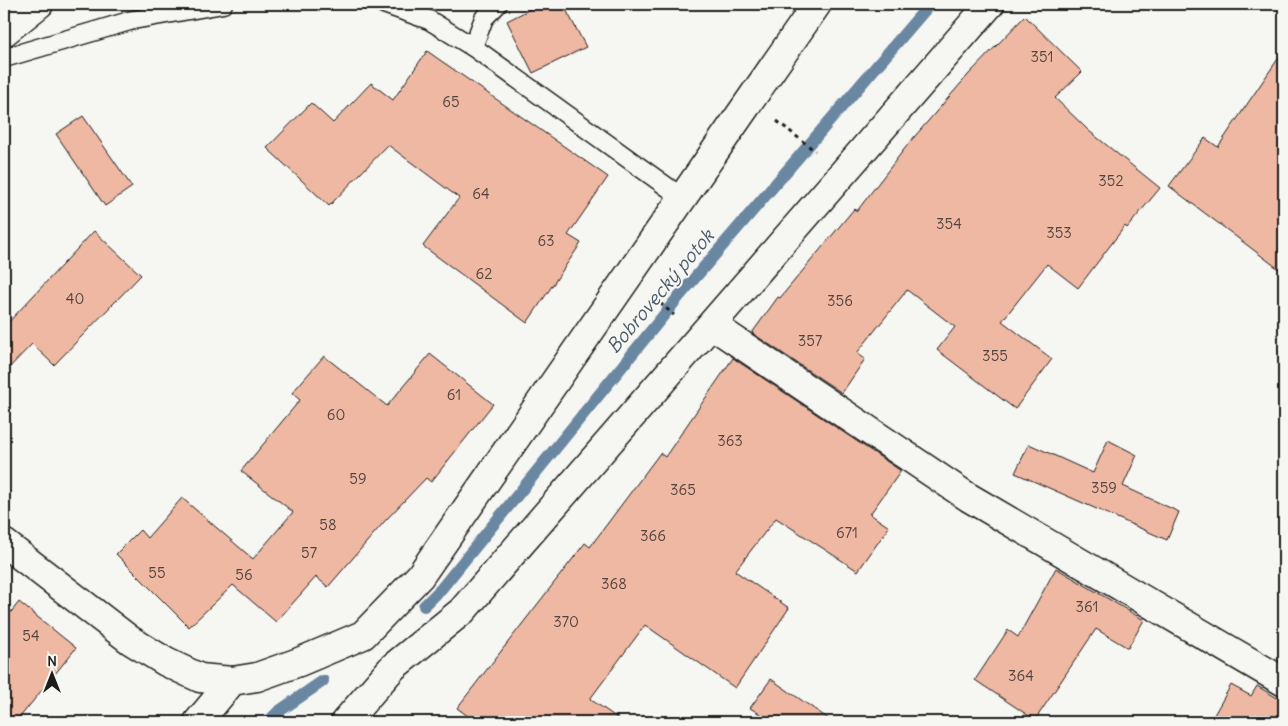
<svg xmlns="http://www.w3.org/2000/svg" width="1288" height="726" font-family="Delius,sans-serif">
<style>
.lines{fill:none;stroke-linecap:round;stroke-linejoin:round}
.stream{stroke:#6b87a2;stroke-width:12}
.building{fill:#efb8a3;stroke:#1c1c1c}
.lane-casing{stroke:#1c1c1c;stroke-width:21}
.street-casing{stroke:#1c1c1c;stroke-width:31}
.secondary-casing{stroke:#1c1c1c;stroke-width:31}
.path{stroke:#1c1c1c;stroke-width:3;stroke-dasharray:4 4;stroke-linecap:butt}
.lane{stroke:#f6f6f2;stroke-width:18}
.street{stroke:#f6f6f2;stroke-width:28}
.secondary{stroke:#f6f6f2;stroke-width:28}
.labels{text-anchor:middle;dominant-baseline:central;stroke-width:4;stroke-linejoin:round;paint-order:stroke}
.number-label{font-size:15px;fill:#51433e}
.water-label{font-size:19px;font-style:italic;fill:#4a5a6a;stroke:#f6f6f2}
</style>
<rect width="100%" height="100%" fill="#f6f6f2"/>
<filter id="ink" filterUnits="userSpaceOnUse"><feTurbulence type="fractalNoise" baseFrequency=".02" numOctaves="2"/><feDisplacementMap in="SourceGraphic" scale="10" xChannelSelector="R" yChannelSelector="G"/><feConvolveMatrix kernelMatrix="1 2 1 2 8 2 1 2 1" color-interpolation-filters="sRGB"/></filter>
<g filter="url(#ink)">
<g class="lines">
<g class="stream">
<path d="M424 606 441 589 681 294 930 4"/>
<path d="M268 722 278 712 323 681"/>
</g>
</g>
<g class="building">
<path d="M540 4H563L586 47 533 73 507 21Z"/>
<path d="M1025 16 1082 72 1055 98 1089 131 1160 188 1127 228 1125 226 1078 288 1047 264 1002 321 1052 359 1015 409 937 350 955 327 907 290 857 353 865 359 842 393 752 333 778 297 780 298 854 209 857 211 909 143 969 74Z"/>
<path d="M1284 50V273L1169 186 1205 138 1218 147Z"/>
<path d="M427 51 608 177 568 235 581 243 527 323 423 246 459 198 388 145 329 206 267 148 311 103 333 123 371 83 393 100Z"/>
<path d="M83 116 132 187 105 206 56 134Z"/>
<path d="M94 231 141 275 54 365 32 344 4 373V327Z"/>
<path d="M430 354 493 404 431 482 426 478 384 522 328 587 316 577 276 622 233 585 189 627 116 554 140 530 147 538 182 498 253 559 293 512 241 471 300 400 292 393 324 356 387 406Z"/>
<path d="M733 358 901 471 870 514 889 527 858 571 776 518 735 571 789 608 735 688 645 625 590 699 623 722H476L457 708 585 543 590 547 660 453 665 457Z"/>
<path d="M1108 440 1137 455 1123 486 1179 512 1167 540 1015 473 1029 444 1093 473Z"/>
<path d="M1056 568 1144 620 1128 648 1096 629 1035 720 975 680 1008 630 1018 637Z"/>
<path d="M19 602 76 648 16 722H4V621Z"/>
<path d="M771 679 833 722H773L750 708Z"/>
<path d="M1231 685 1251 696 1257 686 1284 702V722H1210Z"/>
</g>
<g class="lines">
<g class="lane-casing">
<g id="lane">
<path d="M384 4 429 20 473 47"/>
<path d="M498 4 484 18 473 47 684 199"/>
<path d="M4 58 133 20 223 4"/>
</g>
</g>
<g class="street-casing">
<g id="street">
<path d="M712 325 968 497 1284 682"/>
<path d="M4 543 130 640 166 662 200 678 232 681"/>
<path d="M198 722 232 681 257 677 299 662 363 635 420 576 817 4"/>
<path d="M345 722 393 667 462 611 990 4"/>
</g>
</g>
<g class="secondary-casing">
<path id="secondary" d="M4 32 39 4"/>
</g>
<g class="path">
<path d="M777 121 815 151"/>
<path d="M654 298 674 315"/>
</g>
<use href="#lane" class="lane"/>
<use href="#street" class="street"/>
<use href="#secondary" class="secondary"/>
</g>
</g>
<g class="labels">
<g class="number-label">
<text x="1042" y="56">351</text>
<text x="451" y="101">65</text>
<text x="1111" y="180">352</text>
<text x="481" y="193">64</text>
<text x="949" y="223">354</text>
<text x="1059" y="232">353</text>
<text x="546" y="240">63</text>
<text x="484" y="273">62</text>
<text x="75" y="298">40</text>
<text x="840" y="300">356</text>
<text x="810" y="340">357</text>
<text x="995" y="355">355</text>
<text x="454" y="394">61</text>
<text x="336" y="414">60</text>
<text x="730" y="440">363</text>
<text x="358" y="478">59</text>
<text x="1104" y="487">359</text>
<text x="683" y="489">365</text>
<text x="328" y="524">58</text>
<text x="847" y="532">671</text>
<text x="653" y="535">366</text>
<text x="309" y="552">57</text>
<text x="157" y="572">55</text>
<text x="244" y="574">56</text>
<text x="614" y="583">368</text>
<text x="1087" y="606">361</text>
<text x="566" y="621">370</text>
<text x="31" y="635">54</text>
<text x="1021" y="675">364</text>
</g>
<g class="water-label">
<text transform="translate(660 291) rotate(-50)">Bobrovecký potok</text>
</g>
</g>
<rect width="1288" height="726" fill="none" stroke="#f6f6f2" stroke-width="20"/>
<rect x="10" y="10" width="1268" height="706" fill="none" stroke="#1c1c1c" stroke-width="2" filter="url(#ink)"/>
<g transform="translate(52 674)" stroke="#f6f6f2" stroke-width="4" paint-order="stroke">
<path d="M0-4L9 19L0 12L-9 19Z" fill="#1c1c1c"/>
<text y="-8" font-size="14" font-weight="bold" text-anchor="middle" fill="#1c1c1c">N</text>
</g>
</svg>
